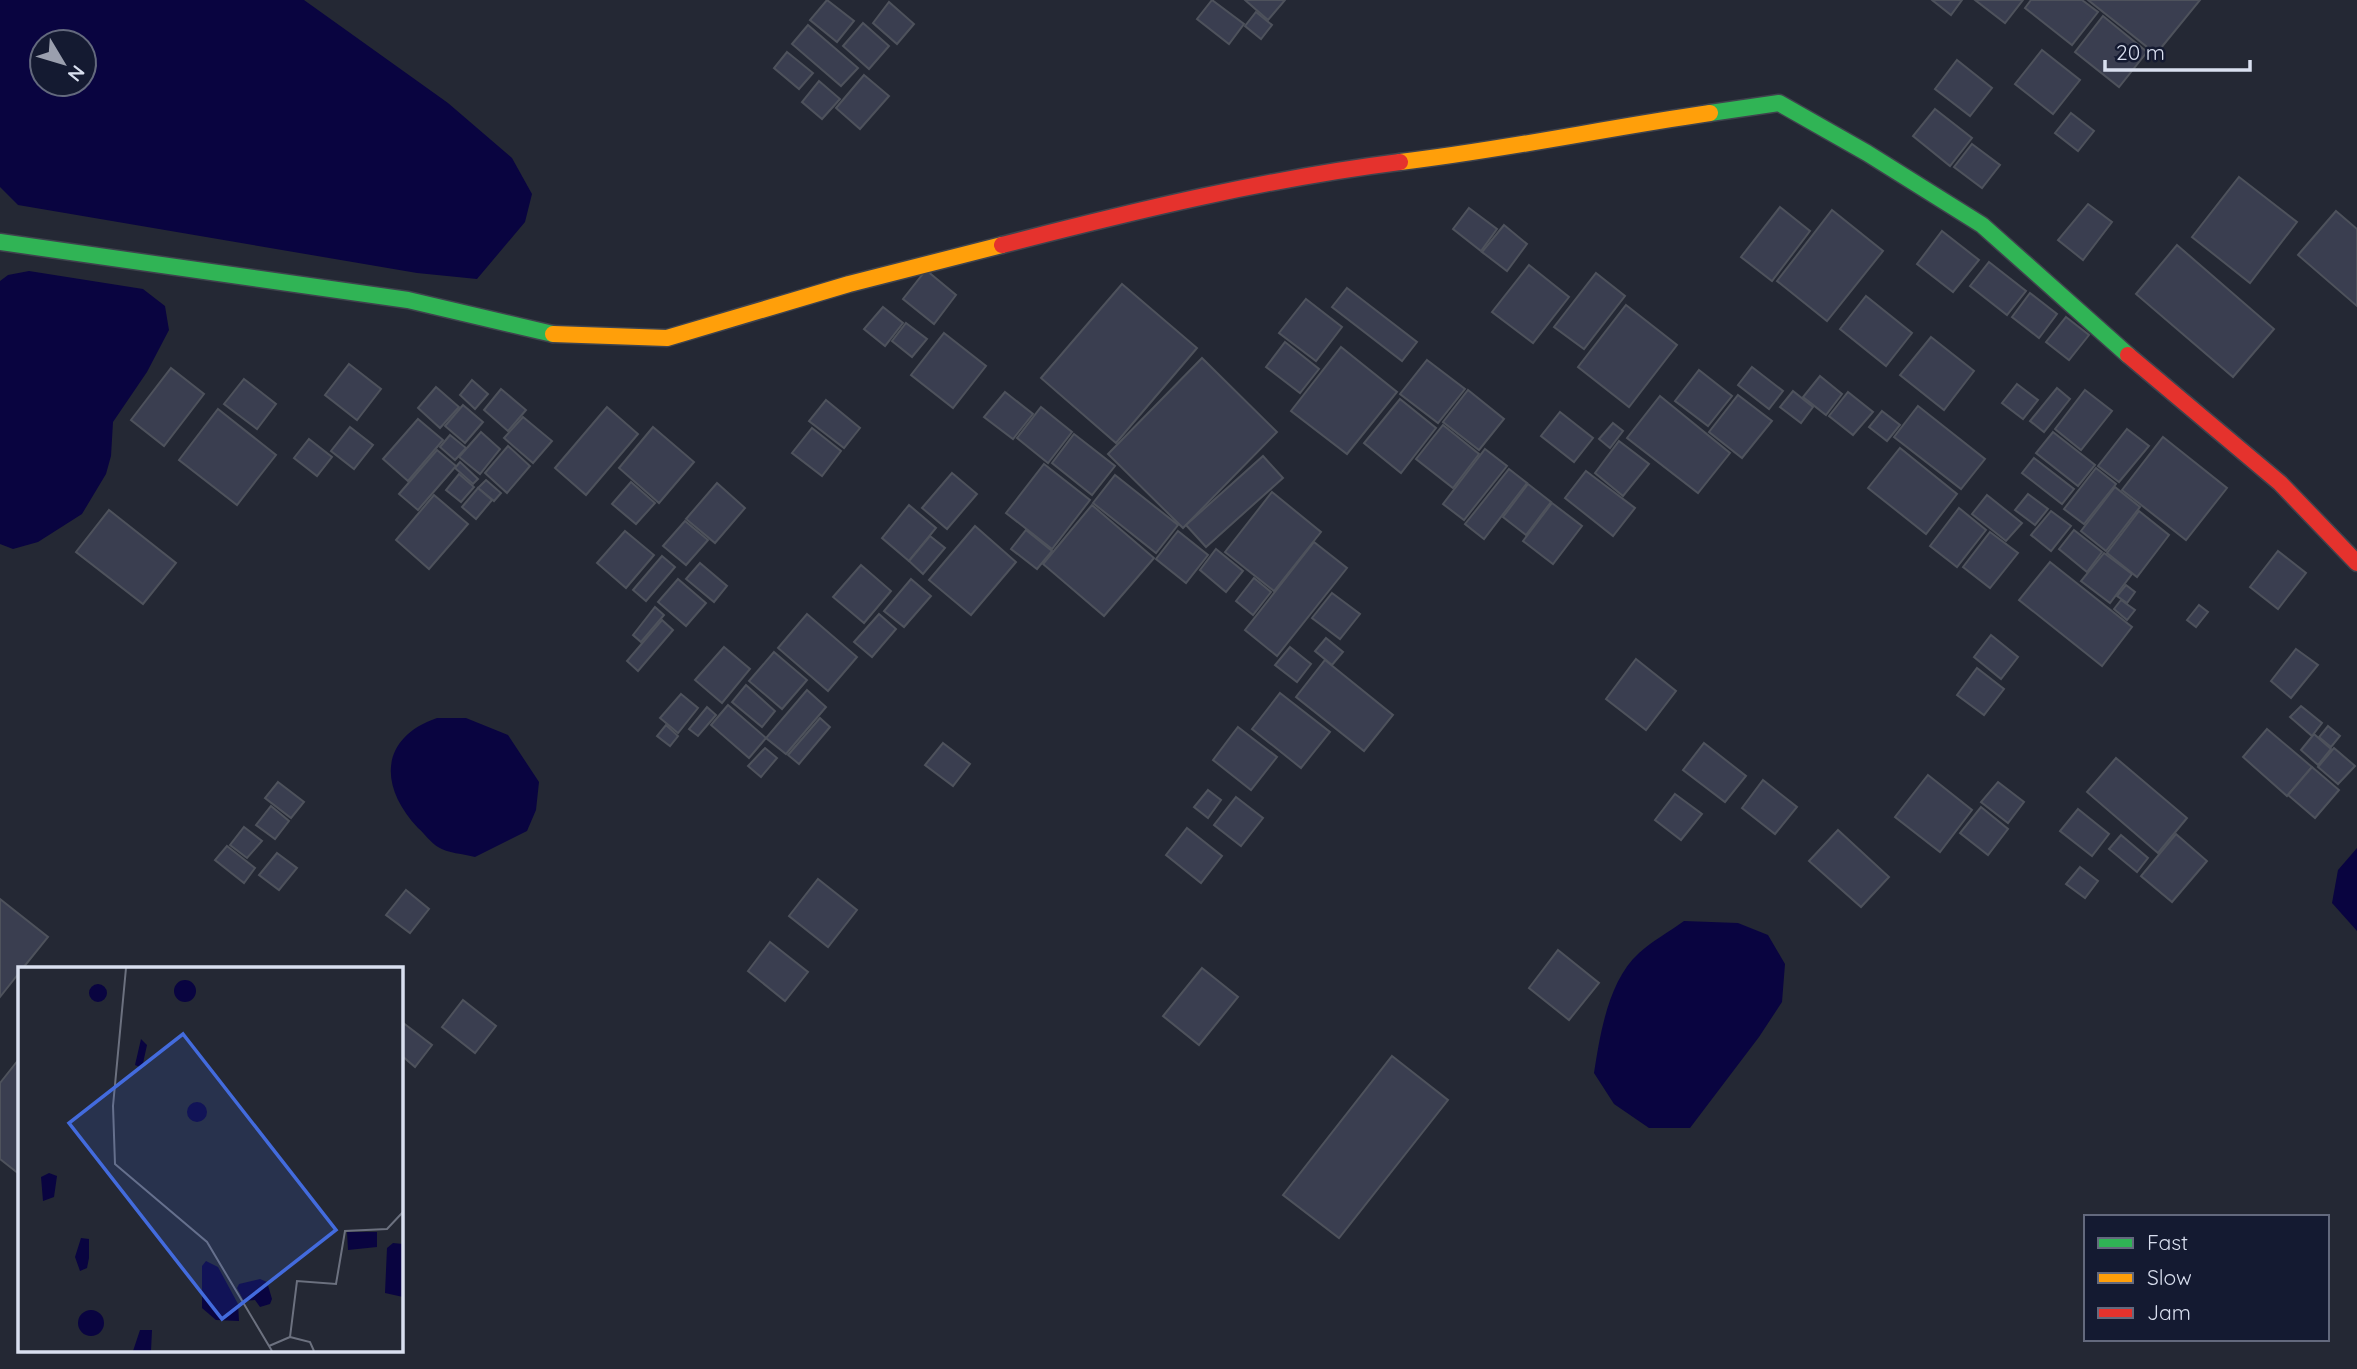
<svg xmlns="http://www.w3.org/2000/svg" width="2357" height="1369" font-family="Quicksand,sans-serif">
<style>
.water{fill:#090440;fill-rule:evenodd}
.building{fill:#3a3e50;stroke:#4e525c;stroke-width:2}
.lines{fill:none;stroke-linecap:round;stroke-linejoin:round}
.fast-casing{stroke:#3f434d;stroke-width:19}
.slow-casing{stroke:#3f434d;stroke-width:19}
.jam-casing{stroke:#3f434d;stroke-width:19}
.fast{stroke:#30b455;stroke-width:16}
.slow{stroke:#ff9f0a;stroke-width:16}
.jam{stroke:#e5322d;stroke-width:16}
.inset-road{fill:none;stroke:#6c717f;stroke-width:2}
.view{fill:#436bdd;fill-opacity:0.15;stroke:#436bdd;stroke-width:3.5}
.inset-edge{fill:none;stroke:#d9dfef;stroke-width:3.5}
</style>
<rect width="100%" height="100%" fill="#242834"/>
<g class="water">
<path d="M0 0H304L448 103 512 158 532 194 525 222 477 279 417 273 18 205 0 187ZM84 42V84H42V42Z"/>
<path d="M29 271 143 289 165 306 169 330 147 372 113 422 111 456 106 474 82 514 38 542 13 549 0 544V281L8 275Z"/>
<path d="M437 718H466L508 735 539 782 536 810 527 831 475 857C464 854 447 853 438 847 431 843 424 833 418 828 379 787 379 738 437 718Z"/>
<path d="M2357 848V931L2332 903 2338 870Z"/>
<path d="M1684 921 1738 923 1768 935 1785 964 1782 1002 1759 1037 1690 1128H1649L1614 1104 1594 1073C1600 1035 1608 981 1639 953 1652 941 1669 932 1684 921Z"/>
</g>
<g class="building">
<path d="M827 0 854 21 837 42 810 20Z"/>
<path d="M1212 0 1244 24 1229 44 1197 19Z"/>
<path d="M1245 0H1285L1268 20Z"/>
<path d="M1932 0H1962L1951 15Z"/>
<path d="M1975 0H2023L2005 23Z"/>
<path d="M2031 0H2082L2098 12 2072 45 2025 8Z"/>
<path d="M2088 0H2200L2156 54Z"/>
<path d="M889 2 914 24 897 44 873 23Z"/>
<path d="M1256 12 1272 25 1261 39 1245 26Z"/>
<path d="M2103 16 2147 52 2119 87 2075 52Z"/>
<path d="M863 23 889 46 869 69 843 46Z"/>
<path d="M808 25 858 68 841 86 792 44Z"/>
<path d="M2042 50 2080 80 2053 114 2015 84Z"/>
<path d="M787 52 813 73 799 89 774 68Z"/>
<path d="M1957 60 1992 88 1970 116 1935 89Z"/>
<path d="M864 75 889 96 860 129 836 108Z"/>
<path d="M819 81 840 99 822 119 802 102Z"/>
<path d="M1935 109 1972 138 1950 166 1913 136Z"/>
<path d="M2071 113 2094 131 2078 151 2055 133Z"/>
<path d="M1972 144 2000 165 1982 188 1954 167Z"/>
<path d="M2239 177 2297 222 2250 283 2192 237Z"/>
<path d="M2088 204 2112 222 2083 260 2058 240Z"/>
<path d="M1780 207 1810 231 1772 281 1741 257Z"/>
<path d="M1469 208 1497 229 1481 251 1453 229Z"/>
<path d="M1832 210 1883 251 1827 321 1777 281Z"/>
<path d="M2336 211 2357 229V306L2298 255Z"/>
<path d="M1504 225 1527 244 1507 271 1482 252Z"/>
<path d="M1942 231 1979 260 1953 292 1917 264Z"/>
<path d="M2177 245 2274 329 2233 377 2136 294Z"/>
<path d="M1989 262 2026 291 2007 315 1970 286Z"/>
<path d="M1529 265 1569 297 1533 343 1492 312Z"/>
<path d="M926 270 956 295 934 324 903 299Z"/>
<path d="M1596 273 1625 296 1584 349 1554 327Z"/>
<path d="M1122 284 1197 348 1116 443 1041 378Z"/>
<path d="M1347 288 1417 342 1402 361 1332 307Z"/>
<path d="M2030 293 2057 314 2039 338 2012 317Z"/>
<path d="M1866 296 1912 333 1886 366 1840 329Z"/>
<path d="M1306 299 1342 327 1316 361 1279 333Z"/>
<path d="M1626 305 1677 345 1629 407 1578 367Z"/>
<path d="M883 307 903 323 885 346 864 329Z"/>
<path d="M2066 317 2089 335 2069 360 2046 342Z"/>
<path d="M906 323 927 339 912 357 892 341Z"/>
<path d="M944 333 986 366 953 408 911 375Z"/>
<path d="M1931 337 1974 371 1944 410 1900 375Z"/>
<path d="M1285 342 1319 369 1300 393 1266 367Z"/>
<path d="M1341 347 1397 392 1347 454 1291 411Z"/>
<path d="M1202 358 1277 432 1183 528 1108 454Z"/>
<path d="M1427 360 1465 389 1438 423 1400 394Z"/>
<path d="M349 364 381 389 357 420 325 395Z"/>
<path d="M1752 367 1783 391 1769 409 1738 385Z"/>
<path d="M171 368 204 394 164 446 131 420Z"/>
<path d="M1699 370 1732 396 1708 426 1675 401Z"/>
<path d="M1820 376 1842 394 1826 415 1803 397Z"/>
<path d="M244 379 276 404 257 429 224 404Z"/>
<path d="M472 380 488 394 475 409 460 395Z"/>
<path d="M2017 384 2038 400 2023 419 2002 403Z"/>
<path d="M436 387 459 407 440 428 418 408Z"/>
<path d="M2057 388 2070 399 2044 432 2030 421Z"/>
<path d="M501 389 526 410 508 431 484 410Z"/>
<path d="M1468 390 1504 419 1479 450 1443 422Z"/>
<path d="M2085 390 2112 411 2081 450 2055 429Z"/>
<path d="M1793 391 1813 407 1801 423 1780 407Z"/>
<path d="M1005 392 1033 414 1013 439 984 417Z"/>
<path d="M1848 392 1873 412 1853 435 1829 416Z"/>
<path d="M1738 395 1772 421 1742 458 1709 432Z"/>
<path d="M1660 396 1730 453 1698 493 1627 438Z"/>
<path d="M1400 399 1436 428 1401 473 1364 443Z"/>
<path d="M826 400 860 428 844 448 809 421Z"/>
<path d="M463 405 483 422 465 443 445 426Z"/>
<path d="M1918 406 1985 459 1961 489 1894 437Z"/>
<path d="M607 407 638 434 586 495 555 468Z"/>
<path d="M1041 407 1072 432 1048 463 1017 438Z"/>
<path d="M218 409 276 455 237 505 179 460Z"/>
<path d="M1882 411 1900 425 1887 441 1869 427Z"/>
<path d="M1560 412 1593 438 1574 462 1541 436Z"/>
<path d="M523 417 552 441 533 463 504 438Z"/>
<path d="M418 419 443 440 408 481 383 459Z"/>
<path d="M1613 423 1623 431 1610 448 1599 439Z"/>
<path d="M1443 425 1479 454 1453 488 1416 459Z"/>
<path d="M350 427 373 445 354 469 331 451Z"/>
<path d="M653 427 694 462 659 503 619 468Z"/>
<path d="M812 428 841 451 822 476 792 453Z"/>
<path d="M2127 429 2149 446 2119 482 2098 466Z"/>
<path d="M481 432 500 449 480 474 459 457Z"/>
<path d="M2053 432 2095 465 2078 486 2036 453Z"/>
<path d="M1074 434 1115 466 1092 495 1052 463Z"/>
<path d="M450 435 466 448 455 460 440 447Z"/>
<path d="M2163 437 2227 488 2186 540 2122 490Z"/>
<path d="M309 439 332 457 317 476 294 458Z"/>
<path d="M1619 441 1649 464 1623 496 1595 473Z"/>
<path d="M508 446 530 466 507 493 485 473Z"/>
<path d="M1900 448 1957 494 1926 534 1868 488Z"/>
<path d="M1485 449 1507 466 1464 520 1443 504Z"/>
<path d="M437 450 456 466 418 510 399 494Z"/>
<path d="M1263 456 1283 478 1206 547 1186 525Z"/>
<path d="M2034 458 2074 489 2062 504 2022 473Z"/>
<path d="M460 462 478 479 473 484 455 468Z"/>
<path d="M1044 464 1090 500 1052 549 1006 513Z"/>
<path d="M2096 468 2116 484 2084 524 2064 509Z"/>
<path d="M1509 469 1527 483 1484 539 1465 524Z"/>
<path d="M1586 471 1635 508 1613 536 1565 498Z"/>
<path d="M952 473 977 494 947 529 922 508Z"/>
<path d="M459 474 474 487 461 502 446 490Z"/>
<path d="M1115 475 1178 525 1156 553 1093 503Z"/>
<path d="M486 480 501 493 494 501 478 488Z"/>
<path d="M631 482 655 503 636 524 612 504Z"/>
<path d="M717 483 745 508 715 543 686 519Z"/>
<path d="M1528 484 1551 502 1526 535 1503 517Z"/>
<path d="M2115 487 2140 507 2106 551 2081 531Z"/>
<path d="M478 488 492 500 476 519 462 507Z"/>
<path d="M1272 492 1321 532 1274 591 1225 552Z"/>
<path d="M2028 494 2048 509 2035 525 2015 510Z"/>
<path d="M434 495 468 524 429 569 396 540Z"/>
<path d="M1987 495 2022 523 2006 541 1972 514Z"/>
<path d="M1552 503 1582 526 1553 564 1523 541Z"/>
<path d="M909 505 936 528 909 561 882 538Z"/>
<path d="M1092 505 1154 558 1104 616 1043 564Z"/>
<path d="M1959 508 1986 530 1957 567 1930 546Z"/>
<path d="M109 510 176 563 143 604 76 552Z"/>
<path d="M2051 511 2071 526 2051 551 2031 535Z"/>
<path d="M2139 511 2169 535 2137 577 2107 553Z"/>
<path d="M685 521 708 540 686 565 663 546Z"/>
<path d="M975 526 1016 562 971 615 929 580Z"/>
<path d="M1026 530 1052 551 1037 569 1011 549Z"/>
<path d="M2074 530 2102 552 2087 572 2059 549Z"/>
<path d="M625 531 654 555 626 588 597 563Z"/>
<path d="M1178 531 1208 555 1186 583 1156 559Z"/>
<path d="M1990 532 2018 553 1990 588 1963 567Z"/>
<path d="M930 536 945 548 923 574 909 561Z"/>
<path d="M1314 542 1347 568 1277 656 1245 630Z"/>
<path d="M1216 549 1243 571 1226 592 1200 570Z"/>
<path d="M2278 551 2306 573 2278 609 2250 587Z"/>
<path d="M2104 553 2132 574 2110 603 2081 581Z"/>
<path d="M662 556 675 567 646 601 633 590Z"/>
<path d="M2050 562 2132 627 2102 666 2019 600Z"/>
<path d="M700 563 727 586 714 602 686 579Z"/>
<path d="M861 565 891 591 864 623 833 597Z"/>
<path d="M1254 578 1271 592 1253 615 1236 601Z"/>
<path d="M678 579 706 603 686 626 658 602Z"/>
<path d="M911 579 931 596 904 627 884 611Z"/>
<path d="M2126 585 2135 592 2127 603 2117 596Z"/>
<path d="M1332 593 1360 614 1340 639 1312 618Z"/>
<path d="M2121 600 2135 610 2127 620 2114 609Z"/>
<path d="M2199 605 2208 612 2196 627 2187 620Z"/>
<path d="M655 607 664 615 641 642 633 635Z"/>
<path d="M807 614 857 657 828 691 778 648Z"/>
<path d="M879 614 896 629 872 657 854 642Z"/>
<path d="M662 620 673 630 638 671 627 661Z"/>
<path d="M1991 635 2018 657 2001 679 1974 657Z"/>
<path d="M1326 638 1343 652 1332 665 1315 651Z"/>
<path d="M724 647 750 669 722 703 695 680Z"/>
<path d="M1290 647 1311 664 1297 682 1275 665Z"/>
<path d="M2296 649 2318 665 2291 698 2271 681Z"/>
<path d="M774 652 807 680 782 709 749 681Z"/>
<path d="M1636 659 1676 691 1646 730 1606 699Z"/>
<path d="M1325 660 1393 715 1364 751 1296 697Z"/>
<path d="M1977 668 2004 689 1984 715 1957 695Z"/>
<path d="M746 685 775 711 762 727 732 702Z"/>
<path d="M807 690 826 707 786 754 766 738Z"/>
<path d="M1280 693 1330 732 1301 768 1252 729Z"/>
<path d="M681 694 698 708 678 733 660 718Z"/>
<path d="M728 705 766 738 749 758 711 725Z"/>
<path d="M2301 706 2322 723 2312 736 2290 717Z"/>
<path d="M707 707 716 715 698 736 689 729Z"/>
<path d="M820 718 830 727 799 764 788 755Z"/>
<path d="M666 725 678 736 670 746 657 736Z"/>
<path d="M2328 726 2340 736 2331 747 2319 737Z"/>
<path d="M1238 727 1277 757 1251 790 1213 760Z"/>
<path d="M2267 729 2312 767 2287 796 2243 757Z"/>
<path d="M2314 734 2331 749 2318 765 2301 750Z"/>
<path d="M943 743 970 764 953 786 925 765Z"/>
<path d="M1704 743 1746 776 1725 802 1683 770Z"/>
<path d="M765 748 777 758 761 777 748 766Z"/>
<path d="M2334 748 2355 766 2338 784 2318 767Z"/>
<path d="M2116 758 2187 818 2158 853 2087 792Z"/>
<path d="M2312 767 2339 790 2315 818 2288 795Z"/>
<path d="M1928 775 1972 810 1940 852 1895 817Z"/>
<path d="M1763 780 1797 807 1775 834 1742 808Z"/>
<path d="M278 782 304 802 291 818 265 798Z"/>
<path d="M1998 782 2024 802 2008 823 1981 802Z"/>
<path d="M1208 790 1221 800 1208 818 1194 807Z"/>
<path d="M1675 794 1702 814 1681 840 1655 820Z"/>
<path d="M1236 797 1263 818 1241 846 1214 825Z"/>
<path d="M271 806 289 821 275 839 256 825Z"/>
<path d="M1981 807 2008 829 1988 855 1960 833Z"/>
<path d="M2078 809 2109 834 2092 856 2060 831Z"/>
<path d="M244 827 262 841 247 858 230 845Z"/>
<path d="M1187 828 1222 856 1201 883 1166 855Z"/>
<path d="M1838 830 1889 877 1861 907 1809 861Z"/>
<path d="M2176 834 2207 861 2172 902 2141 876Z"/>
<path d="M2121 835 2148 858 2137 872 2109 849Z"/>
<path d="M227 846 255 868 244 883 215 860Z"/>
<path d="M277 853 297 868 279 890 259 875Z"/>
<path d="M2080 867 2098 881 2085 898 2066 884Z"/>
<path d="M818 879 857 910 828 947 789 916Z"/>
<path d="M406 890 429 909 410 933 386 915Z"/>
<path d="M0 899 48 937 23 968H19V973L0 997Z"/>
<path d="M770 942 808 972 785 1001 748 971Z"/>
<path d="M1558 950 1599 983 1569 1020 1529 988Z"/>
<path d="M1202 968 1238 997 1199 1045 1163 1016Z"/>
<path d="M463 1000 496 1026 475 1053 442 1027Z"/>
<path d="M402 1022 432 1045 415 1067 401 1055Z"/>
<path d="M1392 1056 1448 1100 1339 1238 1283 1195Z"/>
<path d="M19 1059V1174L0 1159V1083Z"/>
</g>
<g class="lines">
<g class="fast-casing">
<g id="fast">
<path d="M1710 113 1779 103 1867 153 1982 225 2128 355"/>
<path d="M0 242 408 300 553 334"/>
</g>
</g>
<g class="slow-casing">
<g id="slow">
<path d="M1400 162C1504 150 1606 128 1710 113"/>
<path d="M553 334 667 338 849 284 1002 245"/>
</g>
</g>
<g class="jam-casing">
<g id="jam">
<path d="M1002 245C1134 211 1265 179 1400 162"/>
<path d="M2128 355 2280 483 2357 563"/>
</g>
</g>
<use href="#fast" class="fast"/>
<use href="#slow" class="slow"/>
<use href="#jam" class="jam"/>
</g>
<g transform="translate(18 967)">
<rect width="385" height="385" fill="#242834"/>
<path d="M156 24a11 11 0 1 1 22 0a11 11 0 1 1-22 0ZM71 26a9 9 0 1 1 18 0a9 9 0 1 1-18 0ZM123 72 129 78 124 101 117 98ZM169 145a10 10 0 1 1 20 0a10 10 0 1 1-20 0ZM31 206 39 209 36 230 25 234 23 210ZM329 265H359V280L330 283ZM63 271 71 272V291L69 301 62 304 57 290ZM375 276 385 277V330L367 326 369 281ZM188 294 200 300 220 337 221 354 198 353 184 341V299ZM242 312 249 315 254 332 252 337 242 340 237 333 226 334 219 321 221 317ZM60 356a13 13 0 1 1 26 0a13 13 0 1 1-26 0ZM122 363H134L133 384H115Z" fill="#090440"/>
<path class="inset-road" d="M108 1 95 139 97 197 189 275 254 384M272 370 292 375 296 384M251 379 272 370 279 314 318 317 327 264 369 262 385 245"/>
<path class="view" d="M165 67 318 263 204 352 51 156Z"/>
<rect width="385" height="385" class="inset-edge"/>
</g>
<rect x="2084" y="1215" width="245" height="126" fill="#141a31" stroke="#63697d" stroke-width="2"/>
<rect x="2098" y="1238" width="35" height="10" fill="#30b455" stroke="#63697d" stroke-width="2"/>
<text x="2147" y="1250" font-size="21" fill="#d9dfef">Fast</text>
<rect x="2098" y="1273" width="35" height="10" fill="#ff9f0a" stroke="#63697d" stroke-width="2"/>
<text x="2147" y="1285" font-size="21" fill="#d9dfef">Slow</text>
<rect x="2098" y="1308" width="35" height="10" fill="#e5322d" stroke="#63697d" stroke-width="2"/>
<text x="2147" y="1320" font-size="21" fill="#d9dfef">Jam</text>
<g transform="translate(63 63) rotate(128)"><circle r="33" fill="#141a31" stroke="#63697d" stroke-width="2"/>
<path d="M0-5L12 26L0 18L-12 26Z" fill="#9a9fae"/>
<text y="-10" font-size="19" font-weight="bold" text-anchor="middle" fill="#d9dfef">N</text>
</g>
<path d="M2105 60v10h145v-10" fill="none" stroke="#d9dfef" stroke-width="3.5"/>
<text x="2116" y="60" font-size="21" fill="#d9dfef" stroke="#141a31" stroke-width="5" paint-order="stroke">20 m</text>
</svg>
